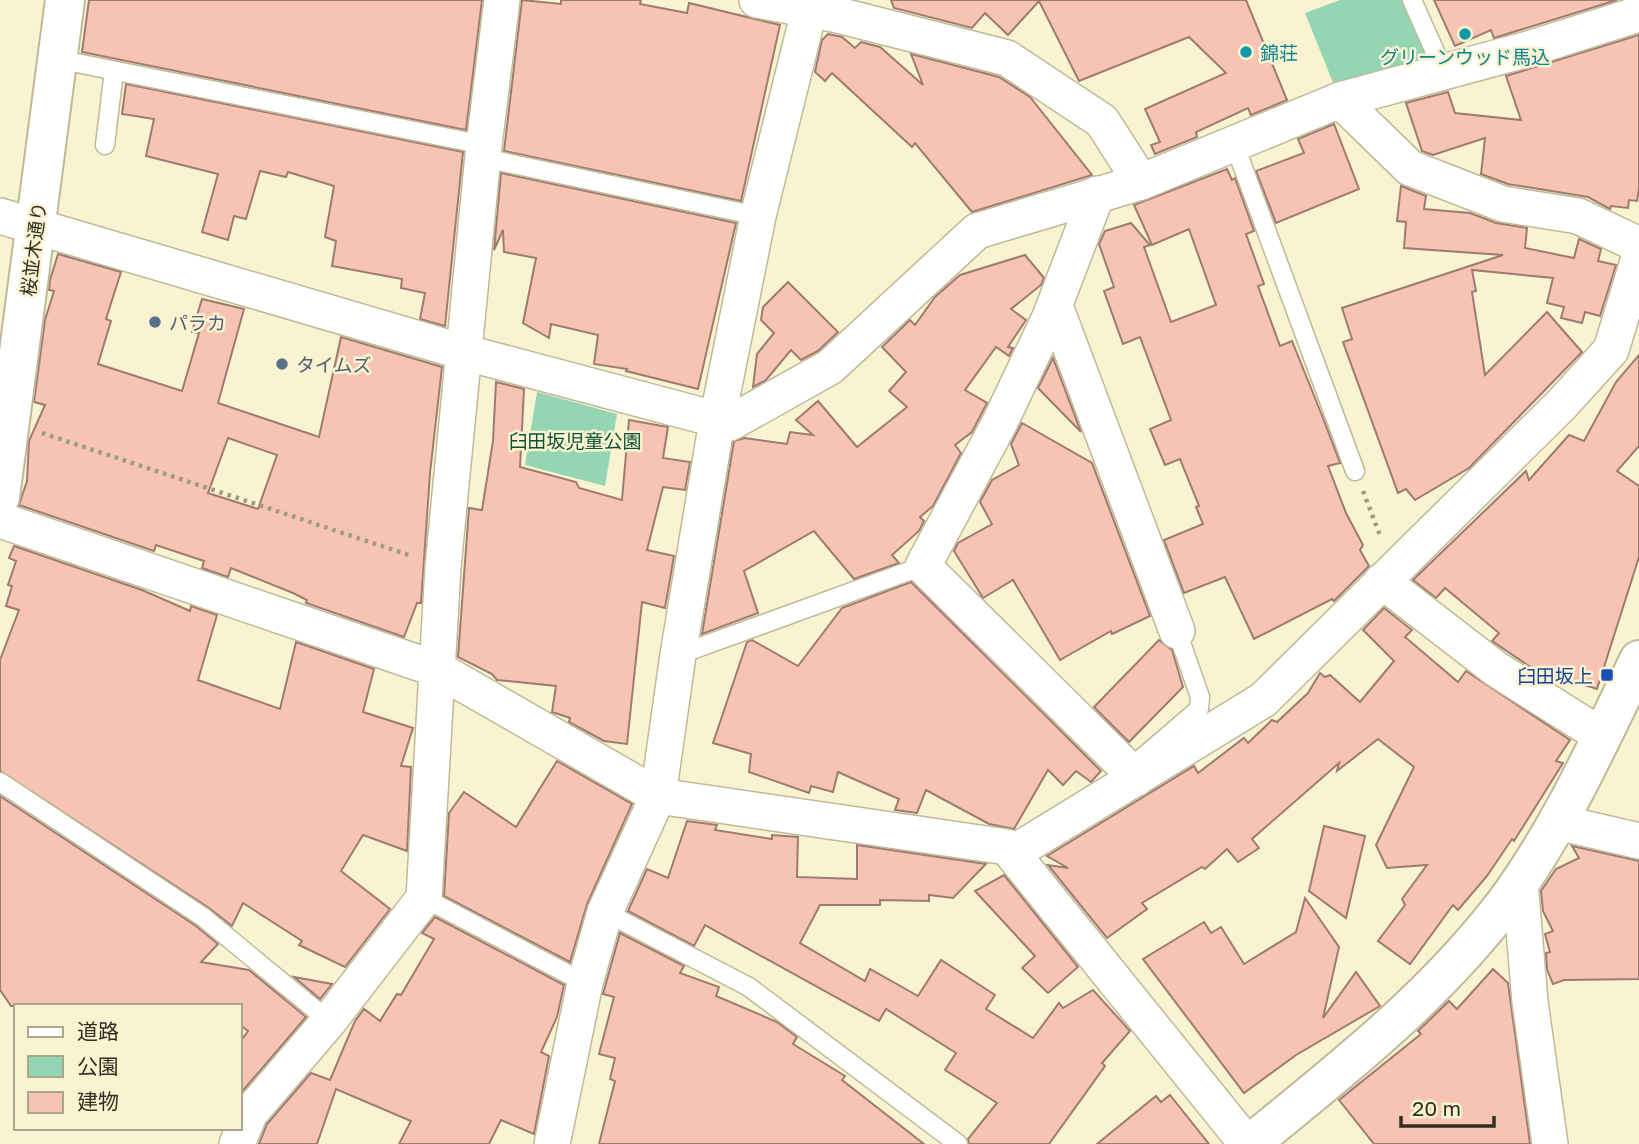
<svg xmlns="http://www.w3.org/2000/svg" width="1639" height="1144" font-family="'Golos Text','Noto Sans JP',sans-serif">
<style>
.green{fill:#94d6b4}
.building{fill:#f7c4b4;stroke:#9d7b70;stroke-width:2;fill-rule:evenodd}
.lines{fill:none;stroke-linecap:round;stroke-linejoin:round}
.service-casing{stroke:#c0b998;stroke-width:21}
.minor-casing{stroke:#c0b998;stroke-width:38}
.tertiary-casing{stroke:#c0b998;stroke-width:42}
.path{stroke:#a09a82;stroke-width:4.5;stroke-dasharray:3.5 5;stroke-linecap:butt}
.service{stroke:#fff;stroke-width:18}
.minor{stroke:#fff;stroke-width:35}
.tertiary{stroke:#fff;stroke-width:38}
.culture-dot{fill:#0f9aa8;stroke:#faf3d1;stroke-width:2.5}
.service-dot{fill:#5c6f8a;stroke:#faf3d1;stroke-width:2.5}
.transit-dot{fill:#1a4fb4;stroke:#faf3d1;stroke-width:2.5}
.labels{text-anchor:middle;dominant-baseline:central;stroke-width:5;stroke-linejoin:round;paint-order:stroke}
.culture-label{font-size:19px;fill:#0d838f;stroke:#faf3d1;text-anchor:start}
.street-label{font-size:19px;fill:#322f22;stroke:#faf3d1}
.service-label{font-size:19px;fill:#4e5e75;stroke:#faf3d1;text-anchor:start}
.park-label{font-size:19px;fill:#0d5236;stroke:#faf3d1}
.transit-label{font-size:19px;fill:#164399;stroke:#faf3d1;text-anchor:end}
</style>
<rect width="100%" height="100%" fill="#faf3d1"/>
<g class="green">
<path d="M1340 0H1405L1432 65 1336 90 1305 13Z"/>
<path d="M537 392 617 414 605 486 525 465Z"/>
</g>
<g class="building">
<path d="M89 0H482L466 130 82 52Z"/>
<path d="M522 0 561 4V0H641L640 4 687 13 689 3 780 25 741 201 504 151Z"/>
<path d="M891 0H1246L1287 100 1251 115 1248 108 1196 132 1197 137 1155 154 1151 145 1160 142 1145 109 1226 73 1189 37 1079 81 1039 1 1008 35 985 13 972 28 894 8Z"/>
<path d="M1434 0H1617L1494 38 1491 30 1455 46Z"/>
<path d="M828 34 842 37 855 48 861 42 880 47 923 85 911 54 999 77 1030 97 1092 175 972 212 915 143 912 147 832 73 825 81 815 72 822 40Z"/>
<path d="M1639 35V189L1637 201 1629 200 1628 208 1611 206 1610 209 1588 197 1508 184 1481 174 1485 138 1433 155 1422 151 1406 103 1448 92 1455 113 1521 120 1506 76Z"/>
<path d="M126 84 463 152 445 326 420 319 425 293 401 288 402 279 332 266 336 241 325 237 334 186 288 172 286 177 260 171 246 219 234 216 228 240 202 232 218 174 146 156 154 119 122 114Z"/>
<path d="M1334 124 1359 189 1276 223 1256 171 1304 153 1298 139Z"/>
<path d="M1227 169 1232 180 1235 178 1254 231 1246 234 1264 284 1258 286 1280 346 1292 341 1323 418 1340 463 1328 466 1346 513 1363 545 1360 550 1369 566 1334 601 1332 599 1254 639 1225 577 1184 593 1164 540 1203 524 1196 507 1199 506 1180 459 1165 465 1150 429 1171 420 1140 337 1123 344 1104 291 1114 287 1099 244 1105 231 1131 223 1150 245 1144 247 1171 322 1216 305 1189 229 1152 245 1134 205Z"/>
<path d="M501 173 736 223 698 389 626 371 627 369 594 364 598 335 551 324 549 338 523 323 536 258 504 252 503 230 494 250Z"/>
<path d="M1401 186 1426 196 1424 209 1470 213 1496 223 1527 228 1525 248 1574 258 1579 239 1601 249 1598 261 1616 265 1600 316 1585 312 1582 323 1561 318 1564 307 1547 303 1553 278 1472 270 1476 291 1472 292 1485 375 1547 312 1582 352 1469 468 1415 500 1406 489 1398 493 1343 342 1352 339 1342 308 1503 255 1404 248 1406 222 1397 221Z"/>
<path d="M58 254 121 272 106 319 111 321 98 364 182 391 199 333 192 332 202 299 244 309 218 403 319 437 341 337 442 367 430 473 421 603H417L404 637 306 603 307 600 293 593 231 568 228 577 202 568 204 561 156 545 154 551 19 505 27 481 29 441 45 405 34 402 45 320 54 291 49 290 50 280ZM228 438 277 455 258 509 208 493Z"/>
<path d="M1025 255 1044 278 1041 285 1011 309 1026 320 1008 347 1013 348 1009 356 996 347 965 390 987 403 972 432 955 445 961 453 933 506 920 517 924 521 919 531 892 555 899 563 854 579 814 531 744 571 758 613 702 634 734 441 745 438 787 444 790 432 813 435 796 420 818 401 857 447 907 407 889 391 906 372 882 347 910 320 915 325 935 297 960 275Z"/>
<path d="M788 282 838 332 818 351 801 360 791 350 766 380 753 387 757 354 774 333 761 320 763 307Z"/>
<path d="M1639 355V446L1617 471 1639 486V557L1597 689 1532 668 1492 641 1499 633 1445 588 1436 598 1413 580 1526 471 1529 480 1569 435 1584 441 1616 382Z"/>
<path d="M1053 358 1081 432 1038 388Z"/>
<path d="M496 382 524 389 520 467 576 482 579 488 622 500 629 420 668 427 663 458 690 462 685 490 663 487 647 550 674 556 665 608 642 602 627 744 604 741 569 722 570 718 552 712 556 686 497 680 492 674 458 657 469 508 482 510 493 441Z"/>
<path d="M1022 423 1092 463 1150 616 1112 634 1111 631 1060 660 1013 580 983 598 954 551 958 543 992 524 980 502 992 480 1019 465 1011 444Z"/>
<path d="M14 546 142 590 190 611 191 606 217 615 198 680 280 709 296 642 374 669 363 712 413 728 401 766 411 767 407 851 363 835 341 871 390 909 345 967 299 945 302 941 243 903 232 926 209 908 0 771V660L19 610 6 606 12 586 8 585 16 561 9 558Z"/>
<path d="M911 582 1101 771 1091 782 1076 771 1063 785 1048 770 1014 829 989 824 926 790 917 813 895 810 899 799 838 772 833 792 811 786 809 793 749 772 751 754 713 743 747 642 752 640 798 666 842 608Z"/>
<path d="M1384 608 1412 630 1405 637 1458 682 1466 671 1570 740 1556 761 1563 763 1514 841 1512 839 1487 876 1458 910 1453 905 1410 964 1378 941 1405 905 1402 899 1427 865 1387 868 1376 845 1414 767 1378 739 1337 771 1339 763 1252 839 1259 848 1238 862 1227 849 1205 869 1202 867 1142 903 1147 909 1107 938 1048 865 1068 868 1047 856 1194 766 1198 773 1244 738 1248 743 1272 720 1277 722 1308 693 1320 673 1325 677 1330 675 1360 702 1394 661 1363 630Z"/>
<path d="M1159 640 1172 650 1183 687 1129 742 1094 707Z"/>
<path d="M557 761 632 804 587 904 570 962 444 896 449 813 464 792 516 827Z"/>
<path d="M0 796 196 926 218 944 201 962 249 970 306 1017 240 1094V1042L248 1031 240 1025V1006H11L0 990Z"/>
<path d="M687 821 717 825 715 830 772 839V835L798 837 797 877 857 879V845L986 864 953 898 929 895V901L880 900V905H820L800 943 865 981 870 969 918 996 941 960 995 995 986 1009 1033 1038 1059 1003 1063 1008 1093 990 1130 1031 1102 1063 1105 1066 1049 1144H969L968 1139 997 1103 945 1070 956 1053 886 1009 879 1021 705 925 694 946 628 911 647 869 668 878Z"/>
<path d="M1324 826 1365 836 1346 918 1309 891Z"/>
<path d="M1572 846 1639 861V979L1564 980 1553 984 1547 969 1546 953 1550 952 1545 934 1553 931 1543 911 1541 891 1556 869 1579 858Z"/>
<path d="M1004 875 1078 967 1048 993 1022 968 1035 956 975 891Z"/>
<path d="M1305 898 1339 947 1323 1018 1356 972 1380 1006 1296 1055 1244 1093 1143 959 1204 922 1211 933 1221 927 1244 964 1296 932Z"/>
<path d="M435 917 564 985 557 1017 541 1052 549 1056 534 1134 501 1120 489 1144H399L411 1121 336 1089 317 1144H259L267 1124 311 1073 330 1080 355 1021 364 1009 380 1021 397 994 401 995 434 939 422 933Z"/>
<path d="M620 933 684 966 680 973 719 987 716 996 777 1022 797 1037 793 1044 845 1076 842 1080 924 1144H599L615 1081 610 1079 615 1058 599 1054 614 997 603 994Z"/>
<path d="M1493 969 1508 983 1530 1144H1374L1339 1100 1421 1034 1418 1031 1449 1001 1457 1009Z"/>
<path d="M294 977 332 984 320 999Z"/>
<path d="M1170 1095 1209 1144H1097L1156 1096 1161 1102Z"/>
</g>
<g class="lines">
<g class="service-casing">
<g id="service">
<path d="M1412 0 1444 72"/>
<path d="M57 59 484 145"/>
<path d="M1234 143 1355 471"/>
<path d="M105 145 114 71"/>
<path d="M484 158 758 216"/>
<path d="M678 655 923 566"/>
<path d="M1142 758 1199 709 1200 697 1177 631"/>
<path d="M0 782 203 917 329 1021"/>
<path d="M424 898 585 983"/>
<path d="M605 912 749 987 958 1144"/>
</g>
</g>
<g class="minor-casing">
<g id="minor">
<path d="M757 0 833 14"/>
<path d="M838 15 1007 58 1102 121 1141 182"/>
<path d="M1340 100 1410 168 1503 204 1578 216 1639 245"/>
<path d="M1097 194 1050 317 999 424 923 566 1137 778"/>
<path d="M0 216 463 352 730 423 830 367 977 231 1141 182 1340 100 1525 50 1639 14"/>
<path d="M1055 306 1177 631"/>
<path d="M0 520 439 670 658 796 1007 847 1247 1144"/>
<path d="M1382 581 1496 669 1602 736"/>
<path d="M1557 822 1639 841"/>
<path d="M1013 853 1263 700 1562 404 1611 350 1639 258"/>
<path d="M1520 882 1530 1002 1550 1144"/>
<path d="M237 1144 250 1113 329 1021 424 898 443 567 484 145 502 0"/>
<path d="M552 1144 585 983 605 912 658 796 678 655 717 421 758 216 809 11"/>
</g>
</g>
<g class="tertiary-casing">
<g id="tertiary">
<path d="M0 497 65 0"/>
<path d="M1250 1144C1341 1070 1432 999 1504 905 1560 830 1598 744 1639 660"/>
</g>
</g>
<g class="path">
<path d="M42 433 412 556"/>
<path d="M1363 491 1381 538"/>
</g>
<use href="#service" class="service"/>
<use href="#minor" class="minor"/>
<use href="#tertiary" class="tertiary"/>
</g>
<g class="culture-dot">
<circle cx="1465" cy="34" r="7"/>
<circle cx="1246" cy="52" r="7"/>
</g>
<g class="service-dot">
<circle cx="155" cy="322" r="7"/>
<circle cx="282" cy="364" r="7"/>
</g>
<rect class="transit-dot" x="1600" y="668" width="14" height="14" rx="3.5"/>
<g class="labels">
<g class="culture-label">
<text x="1260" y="52">錦荘</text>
<text x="1465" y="56" text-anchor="middle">グリーンウッド馬込</text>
</g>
<g class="street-label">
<text transform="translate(33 249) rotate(-83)">桜並木通り</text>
</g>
<g class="service-label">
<text x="169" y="322">パラカ</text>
<text x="296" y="364">タイムズ</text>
</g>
<g class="park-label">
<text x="575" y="440">臼田坂児童公園</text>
</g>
<g class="transit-label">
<text x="1593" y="675">臼田坂上</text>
</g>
</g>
<rect x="14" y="1004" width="228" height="126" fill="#faf3d1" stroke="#aaa58b" stroke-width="2"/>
<rect x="28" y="1027" width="35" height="10" fill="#ffffff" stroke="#aaa58b" stroke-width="2"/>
<text x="77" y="1039" font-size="21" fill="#322f22">道路</text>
<rect x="28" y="1056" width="35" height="21" fill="#94d6b4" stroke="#aaa58b" stroke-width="2"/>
<text x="77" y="1074" font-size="21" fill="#322f22">公園</text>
<rect x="28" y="1092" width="35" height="21" fill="#f7c4b4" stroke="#aaa58b" stroke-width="2"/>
<text x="77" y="1109" font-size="21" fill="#322f22">建物</text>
<path d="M1401 1116v10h93v-10" fill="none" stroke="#322f22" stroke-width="3.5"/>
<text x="1412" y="1116" font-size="21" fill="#322f22" stroke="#faf3d1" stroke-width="5" paint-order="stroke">20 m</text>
</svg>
